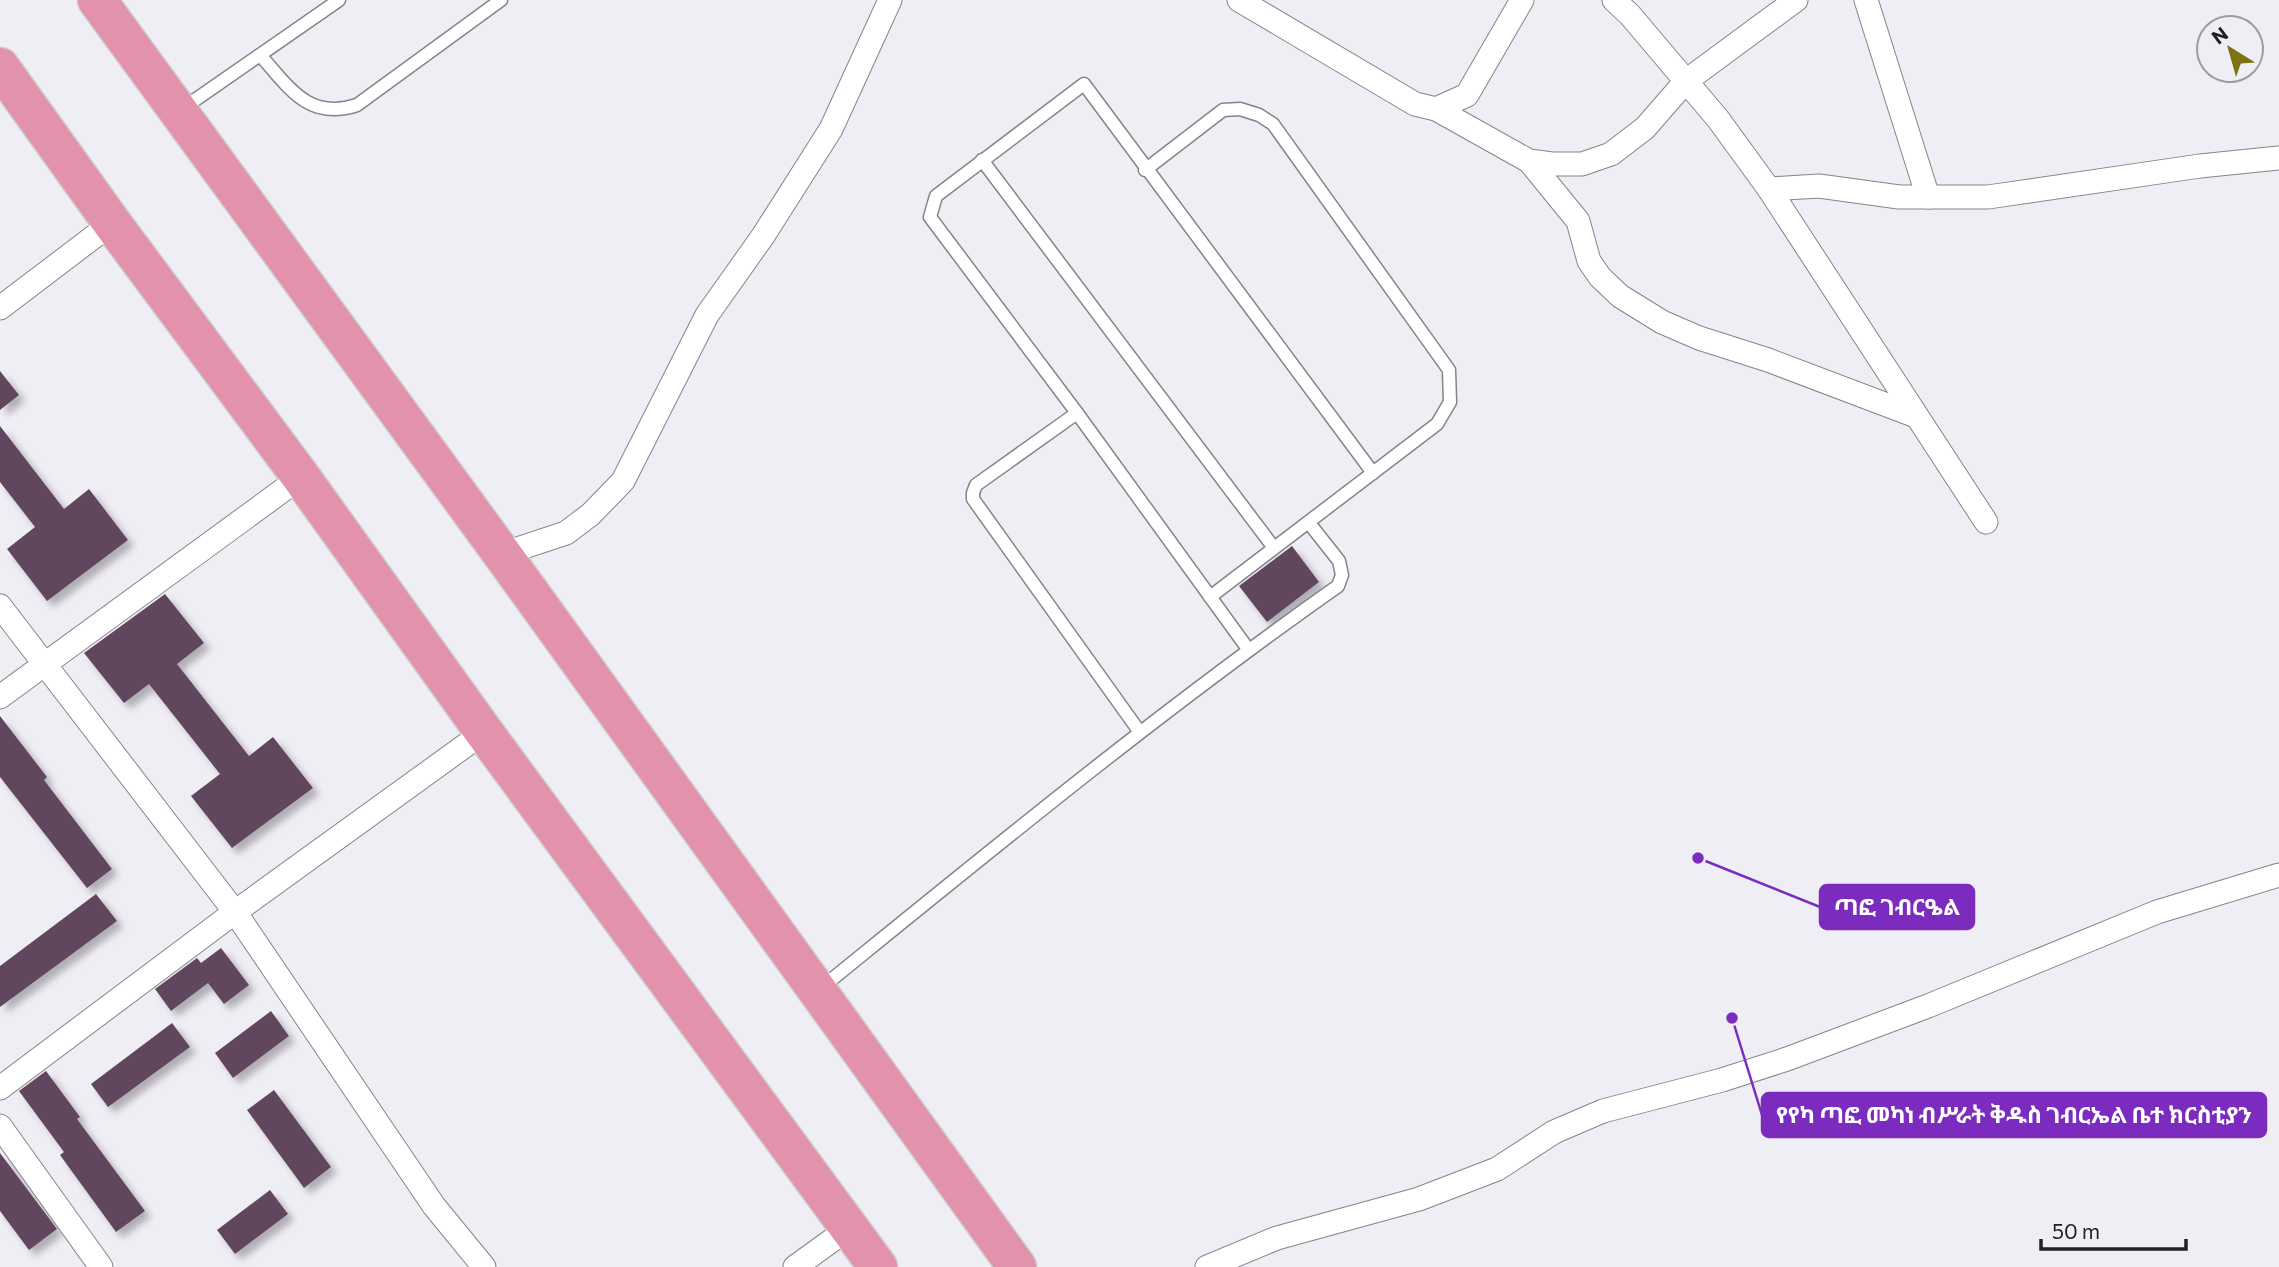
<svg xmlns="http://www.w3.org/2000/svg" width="2279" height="1267" font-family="Commissioner,'Noto Sans Ethiopic',sans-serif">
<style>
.building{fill:#60475d;filter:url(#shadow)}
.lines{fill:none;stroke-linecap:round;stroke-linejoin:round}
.lane-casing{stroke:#85848a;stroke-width:15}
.street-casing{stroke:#85848a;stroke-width:25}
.highway-casing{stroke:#cecece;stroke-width:41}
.lane{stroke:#fff;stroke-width:12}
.street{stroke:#fff;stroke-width:23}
.highway{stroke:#e292aa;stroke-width:38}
.leader{fill:none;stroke:#7b2cbf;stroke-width:2.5}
.callout-dot{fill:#7b2cbf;stroke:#f0eef5;stroke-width:2.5}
.callout{fill:#7b2cbf;stroke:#7b2cbf;stroke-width:2.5}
.callout-label{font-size:23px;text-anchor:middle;font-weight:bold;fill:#fff}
</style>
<defs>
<filter id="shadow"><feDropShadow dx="6" dy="6" stdDeviation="3.5" flood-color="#0004"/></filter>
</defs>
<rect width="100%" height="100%" fill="#f0eef5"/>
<g class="building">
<path d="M0 371 19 395 0 410Z"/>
<path d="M0 426 64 509 89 489 128 540 47 601 7 549 35 527 0 482Z"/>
<path d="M1292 546 1319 582 1267 622 1239 586Z"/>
<path d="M165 594 204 643 177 664 249 756 273 737 313 788 232 848 191 796 220 774 149 684 124 703 84 653Z"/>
<path d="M0 716 47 777 44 780 112 869 87 888 0 777Z"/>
<path d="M96 894 117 921 0 1007V966Z"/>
<path d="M221 948 249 985 224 1004 208 983 171 1011 155 989 197 958 201 963Z"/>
<path d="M271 1011 289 1036 233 1078 215 1053Z"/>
<path d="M172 1023 190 1047 108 1107 91 1084Z"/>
<path d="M46 1071 80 1117 77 1119 145 1211 116 1232 60 1155 64 1152 19 1091Z"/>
<path d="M274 1090 331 1167 304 1188 247 1110Z"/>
<path d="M0 1153 57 1229 29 1250 0 1211Z"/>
<path d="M270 1190 288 1214 235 1254 217 1230Z"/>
</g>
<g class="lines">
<g class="lane-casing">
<g id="lane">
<path d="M260 55C289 87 308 121 357 105L501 0"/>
<path d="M182 109 339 0"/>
<path d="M982 160 1274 548"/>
<path d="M1145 170 1223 110 1240 109 1259 115 1273 124 1449 370 1450 402 1437 424 1210 597"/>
<path d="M1077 413 976 485 973 493V499L1139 731"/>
<path d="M1248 649 1077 413 930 217 936 196 1084 84 1373 473"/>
<path d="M820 989C990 851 1159 712 1338 586L1342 575 1339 561 1309 523"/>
</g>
</g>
<g class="street-casing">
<g id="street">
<path d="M1239 0 1415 104 1436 109 1529 161 1552 164H1582L1611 154 1645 128 1686 81 1796 0"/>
<path d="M1614 0 1630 15 1718 119 1769 189 1986 522"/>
<path d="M1866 0 1928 197"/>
<path d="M1436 109 1467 95 1522 0"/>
<path d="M1529 161 1578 221 1589 261 1600 277 1620 296 1662 322 1699 338 1768 360 1916 416"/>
<path d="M1769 189 1819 186 1899 197H1988L2200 166 2279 158"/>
<path d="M0 308 112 223"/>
<path d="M502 554 566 533 591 514 623 481 707 315 763 236 831 129 890 0"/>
<path d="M0 606 235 912 434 1206 484 1267"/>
<path d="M0 697 301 477"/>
<path d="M0 1088 235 912 484 732"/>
<path d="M0 1126 101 1267"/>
<path d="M795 1267 849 1228"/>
<path d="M1207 1267 1277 1238 1419 1199 1497 1169 1554 1132 1603 1111 1722 1080 1787 1059 1928 1006 2157 912 2279 875"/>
</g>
</g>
<g class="highway-casing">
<g id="highway">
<path d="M97 0 502 554 1017 1267"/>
<path d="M0 67 112 223 301 477 484 732 878 1267"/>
</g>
</g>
<use href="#lane" class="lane"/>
<use href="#street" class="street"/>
<use href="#highway" class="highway"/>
</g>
<path class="leader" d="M1698 858L1820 907M1732 1018L1762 1115"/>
<g class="callout-dot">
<circle cx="1698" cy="858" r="7"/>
<circle cx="1732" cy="1018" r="7"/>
</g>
<g class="callout">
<rect x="1820" y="885" width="154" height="44" rx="7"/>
<rect x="1762" y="1093" width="504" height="44" rx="7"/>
</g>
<g class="callout-label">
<text x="1897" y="915">ጣፎ ገብርዔል</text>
<text x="2014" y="1123">የየካ ጣፎ መካነ ብሥራት ቅዱስ ገብርኤል ቤተ ክርስቲያን</text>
</g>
<g transform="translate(2230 49) rotate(323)"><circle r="33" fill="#f0eef5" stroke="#9d9ca1" stroke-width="2"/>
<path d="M0-5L12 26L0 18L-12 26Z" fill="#7e7212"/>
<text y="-10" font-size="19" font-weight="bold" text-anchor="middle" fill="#212022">N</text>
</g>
<path d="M2041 1239v10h145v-10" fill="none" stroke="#212022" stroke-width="3.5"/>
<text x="2052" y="1239" font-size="21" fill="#212022" stroke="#f0eef5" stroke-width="5" paint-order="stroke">50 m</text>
</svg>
